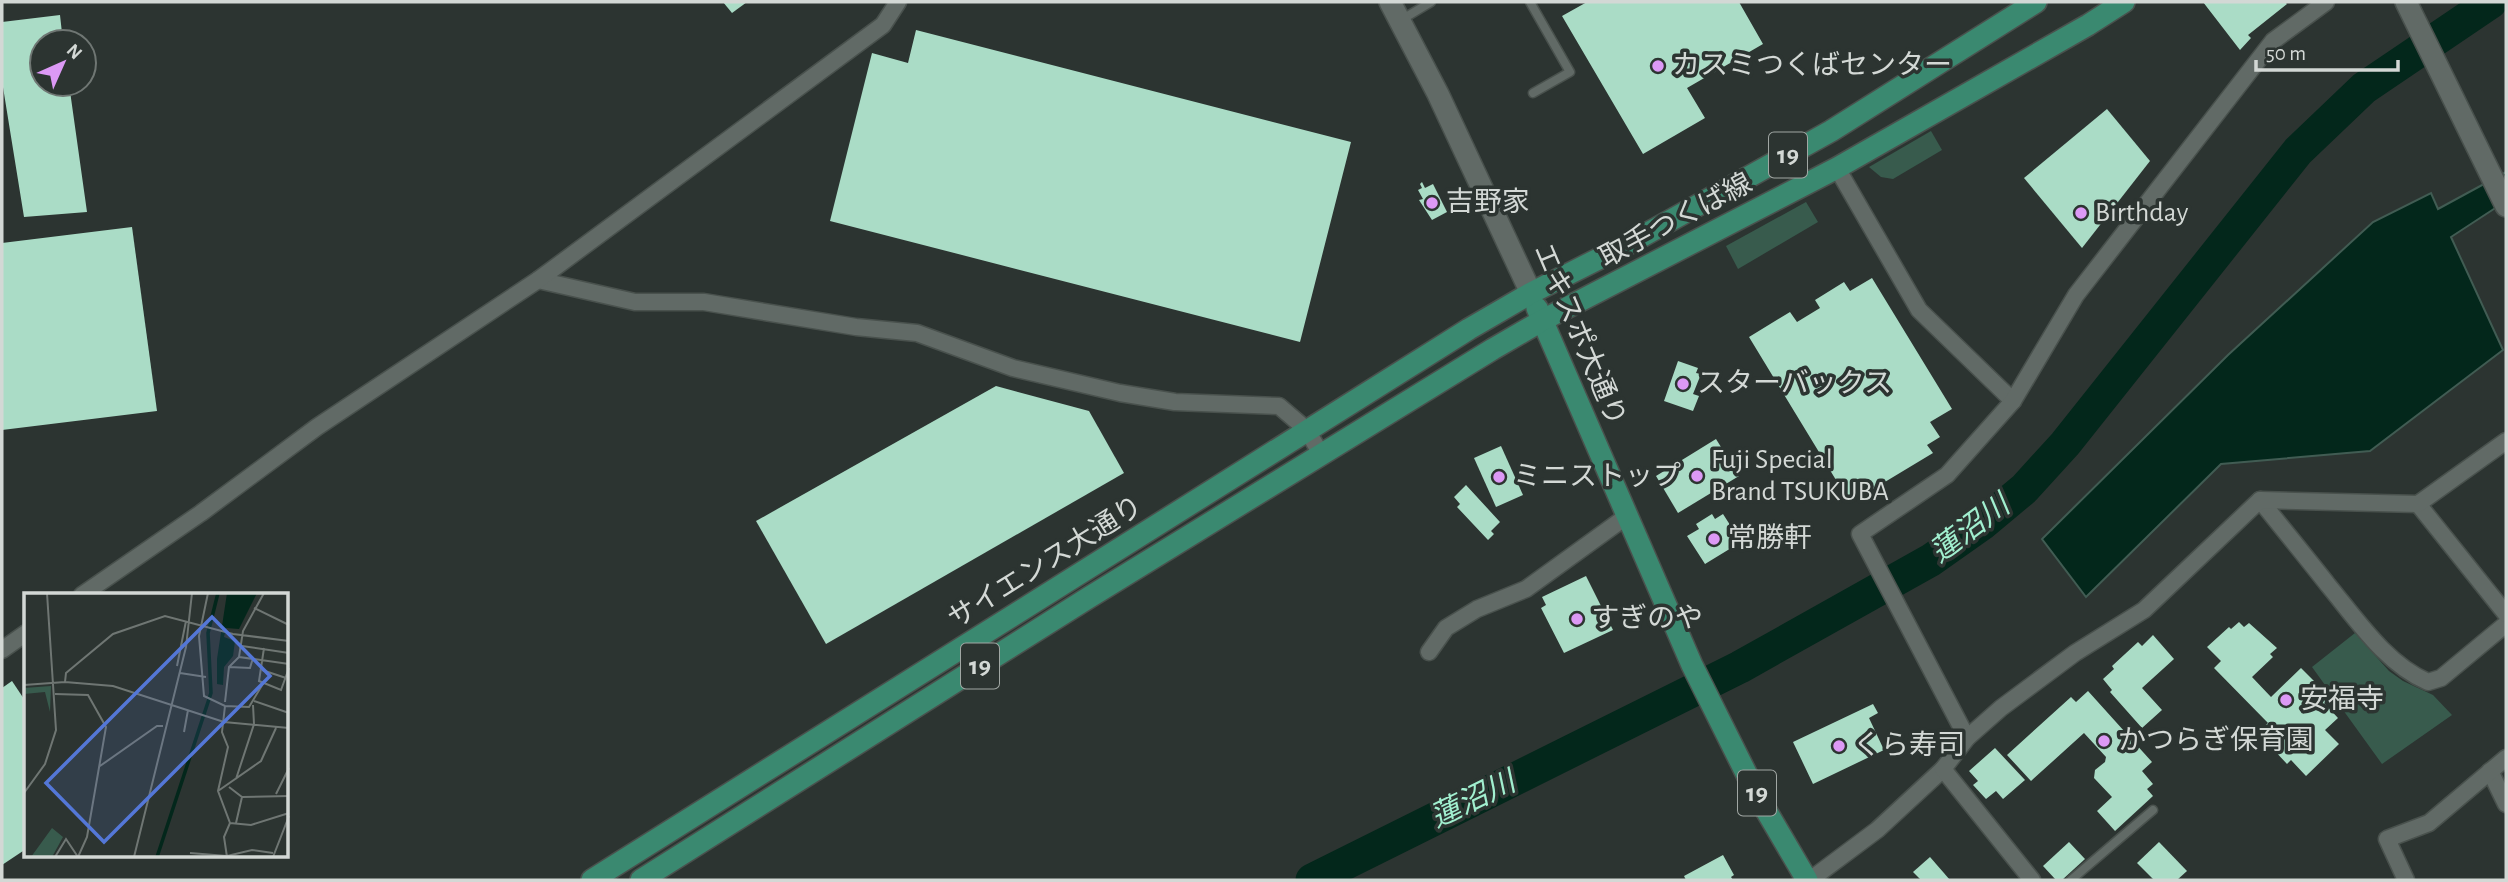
<svg xmlns="http://www.w3.org/2000/svg" width="2508" height="882" font-family="'Alegreya Sans','Noto Sans JP',sans-serif">
<style>
.green{fill:#385b4d}
.water{fill:#03271b;stroke:#415c53;stroke-width:2}
.lines{fill:none;stroke-linecap:round;stroke-linejoin:round}
.river{stroke:#03271b;stroke-width:33}
.building{fill:#aadcc6}
.service-casing{stroke:#49514d;stroke-width:11}
.minor-casing{stroke:#49514d;stroke-width:19}
.tertiary-casing{stroke:#49514d;stroke-width:24}
.secondary-casing{stroke:#49514d;stroke-width:24}
.primary-casing{stroke:#49514d;stroke-width:24}
.service{stroke:#616a66;stroke-width:8}
.minor{stroke:#616a66;stroke-width:16}
.tertiary{stroke:#616a66;stroke-width:21}
.secondary{stroke:#616a66;stroke-width:21}
.primary{stroke:#3a8970;stroke-width:21}
.poi-dot{fill:#dc99f5;stroke:#2c3431;stroke-width:2.5}
.labels{text-anchor:middle;dominant-baseline:central;stroke-width:7;stroke-linejoin:round;paint-order:stroke}
.shield{fill:#2c3431;stroke:#a1a7a4;stroke-width:2}
.shield-label{font-size:26px;font-weight:bold;fill:#d3d8d5}
.poi-label{font-size:28px;fill:#d3d8d5;stroke:#2c3431;text-anchor:start}
.street-label{font-size:28px;fill:#d3d8d5;stroke:#2c3431}
.water-label{font-size:30px;font-style:italic;fill:#a1efcf;stroke:#2c3431}
.inset-river{fill:none;stroke:#03271b;stroke-width:3.5}
.inset-road{fill:none;stroke:#6f7673;stroke-width:2}
.view{fill:#5477d7;fill-opacity:0.15;stroke:#5477d7;stroke-width:3.5}
.inset-edge{fill:none;stroke:#d3d8d5;stroke-width:3.5}
</style>
<rect width="100%" height="100%" fill="#2c3431"/>
<g class="green">
<path d="M1931 131 1942 150 1893 179 1881 177 1869 167Z"/>
<path d="M1806 202 1818 222 1738 269 1726 246Z"/>
<path d="M2355 633 2389 671 2403 681 2433 695 2452 715 2382 764 2312 667Z"/>
</g>
<path class="water" d="M2506 172V201L2451 237 2503 350 2370 451 2221 464 2086 597 2042 539 2228 355 2373 222 2431 193 2438 209Z"/>
<g class="lines">
<path class="river" d="M1312 880 1740 667 1931 560 1982 524 2024 489 2065 444 2298 151 2364 88 2491 2"/>
</g>
<g class="building">
<path d="M723 2H747L732 13Z"/>
<path d="M1587 2H1739L1763 44 1687 88 1705 118 1643 154 1562 16Z"/>
<path d="M2203 2H2285L2287 4 2248 35 2251 38 2240 50Z"/>
<path d="M60 15 63 42H42V84H69L87 212 24 217 2 81V22Z"/>
<path d="M916 30 1351 142 1300 342 830 221 872 53 908 63Z"/>
<path d="M2107 109 2150 161 2082 248 2024 178Z"/>
<path d="M1422 182 1425 188 1433 184 1447 212 1432 220 1419 200 1423 199 1418 190 1422 188 1420 184Z"/>
<path d="M132 227 157 411 2 430V243Z"/>
<path d="M1872 278 1952 409 1930 422 1940 437 1927 445 1933 453 1850 503 1749 337 1790 312 1797 322 1820 308 1815 300 1844 282 1850 291Z"/>
<path d="M1678 361 1698 368 1696 373 1701 374 1693 394 1699 396 1693 411 1664 401Z"/>
<path d="M996 386 1089 411 1124 473 826 644 756 521Z"/>
<path d="M1716 439 1739 476 1678 513 1656 476Z"/>
<path d="M1501 446 1523 495 1496 507 1474 458Z"/>
<path d="M1466 485 1500 522 1491 531 1494 534 1488 540 1457 507 1460 504 1454 497Z"/>
<path d="M1712 514 1715 519 1723 514 1741 542 1705 564 1687 536 1699 529 1696 524Z"/>
<path d="M1586 576 1613 630 1564 653 1541 608 1546 605 1542 597Z"/>
<path d="M2239 622 2244 627 2249 623 2277 648 2270 654 2273 657 2252 677 2271 697 2301 668 2330 697 2324 703 2338 718 2325 730 2339 744 2306 776 2291 760 2287 764 2273 749 2278 744 2262 728 2268 723 2214 668 2221 661 2207 647 2229 627 2231 629Z"/>
<path d="M2153 635 2174 659 2142 688 2162 710 2142 728 2110 692 2112 690 2103 679 2114 669 2112 666 2138 642 2142 646Z"/>
<path d="M12 681 26 702V849L2 865V688Z"/>
<path d="M2088 691 2152 762 2142 771 2153 784 2147 789 2153 796 2115 831 2097 811 2112 797 2094 778 2095 770 2105 762 2106 757 2084 733 2031 781 2007 755 2071 697 2076 702Z"/>
<path d="M1873 704 1878 713 1869 718 1884 750 1813 784 1793 742Z"/>
<path d="M1995 748 2025 780 2003 799 1996 791 1986 799 1973 785 1978 781 1969 771Z"/>
<path d="M2069 842 2085 859 2062 880H2056L2043 866Z"/>
<path d="M2159 842 2187 871 2177 880H2154L2137 863Z"/>
<path d="M1723 855 1734 875 1731 877 1733 880H1686L1684 876Z"/>
<path d="M1930 857 1950 880H1921L1913 872Z"/>
</g>
<g class="lines">
<g class="service-casing">
<g id="service">
<path d="M1530 2 1570 72 1533 93"/>
<path d="M1401 20 1431 2"/>
<path d="M2071 880 2153 810"/>
</g>
</g>
<g class="minor-casing">
<g id="minor">
<path d="M1837 168 1919 310 2013 401"/>
<path d="M538 280 635 302H704L856 327 917 333 1013 368 1120 393 1175 402 1279 406 1307 430 1322 456"/>
<path d="M2260 500C2283 529 2306 557 2328 585 2357 620 2386 664 2428 682L2441 678 2506 624"/>
<path d="M2418 504 2506 614"/>
<path d="M82 595 201 513 317 427 538 280 883 25 898 2"/>
<path d="M2 650 26 633"/>
<path d="M1429 652 1446 628 1477 609 1526 589 1627 516"/>
<path d="M1967 738 1860 534 1947 475 2013 401 2076 295 2273 41 2326 2"/>
<path d="M2490 771 2506 804"/>
<path d="M1810 880 1877 830 1943 769"/>
<path d="M2032 880 1943 769 1967 738 2001 708 2075 653 2144 610 2260 500 2418 504 2506 441"/>
<path d="M2406 880 2387 839 2429 823 2506 758"/>
</g>
</g>
<g class="tertiary-casing">
<path id="tertiary" d="M2406 2 2506 206"/>
</g>
<g class="secondary-casing">
<path id="secondary" d="M1390 2 1438 94 1531 293"/>
</g>
<g class="primary-casing">
<g id="primary">
<path d="M1537 308 1692 665 1757 795 1807 880"/>
<path d="M592 880 1469 329 1531 293 1630 243 1831 131 2036 2"/>
<path d="M641 880 1088 598 1493 349 1543 320 1837 168 2088 25 2124 2"/>
</g>
</g>
<use href="#service" class="service"/>
<use href="#minor" class="minor"/>
<use href="#tertiary" class="tertiary"/>
<use href="#secondary" class="secondary"/>
<use href="#primary" class="primary"/>
</g>
<g class="poi-dot">
<circle cx="1658" cy="66" r="7"/>
<circle cx="1432" cy="203" r="7"/>
<circle cx="2081" cy="213" r="7"/>
<circle cx="1683" cy="384" r="7"/>
<circle cx="1697" cy="476" r="7"/>
<circle cx="1499" cy="477" r="7"/>
<circle cx="1714" cy="539" r="7"/>
<circle cx="1577" cy="619" r="7"/>
<circle cx="2286" cy="700" r="7"/>
<circle cx="2104" cy="741" r="7"/>
<circle cx="1839" cy="746" r="7"/>
</g>
<g class="labels">
<g class="shield">
<rect x="1769" y="132.5" width="38" height="45" rx="5"/>
<rect x="961" y="643.5" width="38" height="45" rx="5"/>
<rect x="1738" y="770.5" width="38" height="45" rx="5"/>
</g>
<g class="shield-label">
<text x="1788" y="155">19</text>
<text x="980" y="666">19</text>
<text x="1757" y="793">19</text>
</g>
<g class="poi-label">
<text x="1672" y="66">カスミつくばセンター</text>
<text x="1446" y="203">吉野家</text>
<text x="2095" y="213">Birthday</text>
<text x="1697" y="384">スターバックス</text>
<text x="1711" y="460">Fuji Special<tspan x="1711" dy="32">Brand TSUKUBA</tspan></text>
<text x="1513" y="477">ミニストップ</text>
<text x="1728" y="539">常勝軒</text>
<text x="1591" y="619">すぎのや</text>
<text x="2300" y="700">安福寺</text>
<text x="2118" y="741">かつらぎ保育園</text>
<text x="1853" y="746">くら寿司</text>
</g>
<g class="street-label">
<text transform="translate(1676 221) rotate(-28)">取手つくば線</text>
<text transform="translate(1579 335) rotate(67)">エキスポ大通り</text>
<text transform="translate(1046 563) rotate(-32)">サイエンス大通り</text>
</g>
<g class="water-label">
<text transform="translate(1970 529) rotate(-37)">蓮沼川</text>
<text transform="translate(1473 800) rotate(-26)">蓮沼川</text>
</g>
</g>
<g transform="translate(24 593)">
<rect width="264" height="264" fill="#2c3431"/>
<path d="M27 93 26 119 21 99 0 101V95ZM28 235 39 244 28 264H7Z" fill="#385b4d"/>
<path d="M203 0H233L215 36 202 35 200 44 211 48 209 63 200 74 199 92 193 91V66Z" fill="#03271b"/>
<path class="inset-river" d="M133 264 187 100 184 40 194 0"/>
<path class="inset-road" d="M184 0 175 43 180 103 201 113 225 114 240 89M230 15 265 32M218 53 265 60M240 55 235 88 257 97 265 75M215 64 265 71M153 73 162 28M205 74 226 75 229 65M238 77 262 85M156 80 182 84M41 89 42 80 89 41 141 23 209 41 265 48M0 92 41 89 89 93 200 129 265 135M31 101 64 102 82 134 63 244 54 264M230 108 265 120M201 109 205 74 215 64 219 38 240 0M201 113 198 139 204 154 194 198 206 230 200 244 203 264M160 139 164 117M76 173 133 133H139M212 186 230 131 229 112M205 194 218 204 265 203M194 198 237 168 252 135M0 200 21 171 32 137 23 0M252 201 265 175M206 230 227 232 265 220M212 230 218 204M166 260 203 263 228 257 249 260M31 264 42 246 54 264M110 264 162 54 168 0M249 264 265 223"/>
<path class="view" d="M188 24 246 83 80 249 22 190Z"/>
<rect width="264" height="264" class="inset-edge"/>
</g>
<rect width="2508" height="882" fill="none" stroke="#d3d8d5" stroke-width="7"/>
<g transform="translate(63 63) rotate(45)"><circle r="33" fill="#2c3431" stroke="#6f7673" stroke-width="2"/>
<path d="M0-5L12 26L0 18L-12 26Z" fill="#dc99f5"/>
<text y="-10" font-size="19" font-weight="bold" text-anchor="middle" fill="#d3d8d5">N</text>
</g>
<path d="M2256 60v10h142v-10" fill="none" stroke="#d3d8d5" stroke-width="3.5"/>
<text x="2266" y="60" font-size="21" fill="#d3d8d5" stroke="#2c3431" stroke-width="5" paint-order="stroke">50 m</text>
</svg>
